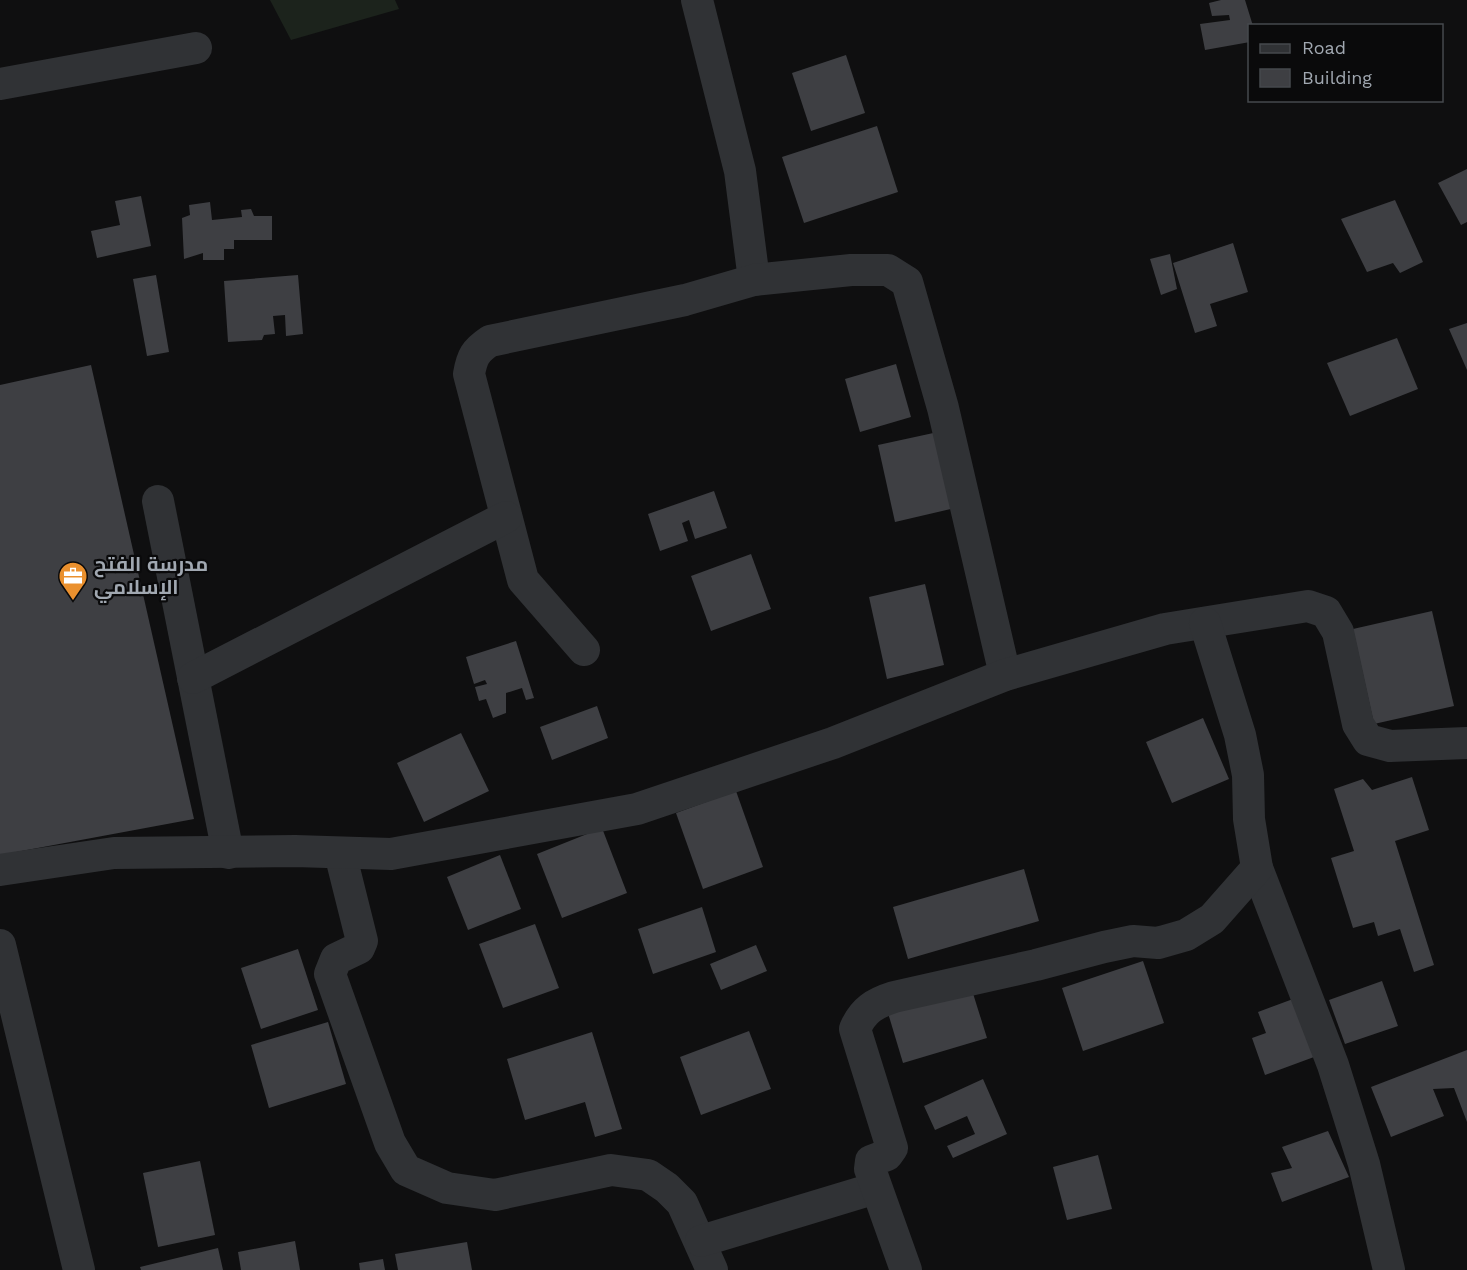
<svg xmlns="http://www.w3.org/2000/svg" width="1467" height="1270" font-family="'Work Sans',Cairo,sans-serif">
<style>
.green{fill:#1c231c}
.building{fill:#3e3f43}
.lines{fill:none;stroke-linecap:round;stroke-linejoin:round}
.minor{stroke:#303235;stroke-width:32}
.labels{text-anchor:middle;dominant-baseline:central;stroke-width:4.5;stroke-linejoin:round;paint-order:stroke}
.poi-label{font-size:20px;font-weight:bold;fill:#a1a8b1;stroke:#0a0a0b;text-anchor:start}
</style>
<rect width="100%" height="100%" fill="#0f0f10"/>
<path class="green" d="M270 0H395L399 9 291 40Z"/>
<g class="building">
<path d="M1221 0H1245L1253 26H1250V42L1205 50 1200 24 1230 20 1229 15 1212 16 1209 3Z"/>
<path d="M846 55 865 113 811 131 792 73Z"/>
<path d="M877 126 898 192 804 223 782 157Z"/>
<path d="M1467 169V222L1461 225 1438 183Z"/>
<path d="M141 196 151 246 97 258 91 231 120 225 115 201Z"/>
<path d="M1395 200 1423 262 1400 273 1393 263 1367 272 1341 219Z"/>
<path d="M210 202 212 220 242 217 241 210 251 209 254 216H272V240H234V249H224V260H203V253L184 259 182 218 190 215 189 205Z"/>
<path d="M1233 243 1248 292 1210 304 1217 326 1195 333 1173 263Z"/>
<path d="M1170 254 1177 289 1161 295 1150 259Z"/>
<path d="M156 275 169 352 147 356 133 279Z"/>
<path d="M298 275 303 334 286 336 285 315 273 316 275 334 264 335 262 340 228 342 224 281Z"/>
<path d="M1467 323V370L1449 329Z"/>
<path d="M1397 338 1418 389 1350 416 1327 363Z"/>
<path d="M896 364 911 417 860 432 845 379Z"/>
<path d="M91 365 194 819 0 855V385Z"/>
<path d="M938 432 955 508 895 522 878 445Z"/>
<path d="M714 491 727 528 695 539 689 520 682 523 688 541 660 551 648 514Z"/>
<path d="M751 554 771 609 711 631 691 576Z"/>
<path d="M925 584 944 665 887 679 869 597Z"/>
<path d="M1432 611 1454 706 1374 724 1353 629Z"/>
<path d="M516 641 534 698 526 700 522 688 506 693V713L493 718 486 699 479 701 475 687 487 684 485 680 474 684 466 657Z"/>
<path d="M597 706 608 738 552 760 540 727Z"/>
<path d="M1203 718 1229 779 1172 803 1146 742Z"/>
<path d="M461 733 489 791 424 822 397 763Z"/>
<path d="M1412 777 1429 830 1395 841 1434 965 1414 972 1400 929 1378 936 1374 922 1353 928 1331 858 1354 851 1334 789 1363 779 1372 790Z"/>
<path d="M736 791 763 867 703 889 676 813Z"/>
<path d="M602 828 627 893 562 918 537 854Z"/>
<path d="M500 855 521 909 468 930 447 877Z"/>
<path d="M1024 869 1039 921 908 959 893 907Z"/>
<path d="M702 907 716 952 653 974 638 929Z"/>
<path d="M535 924 559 988 503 1008 479 944Z"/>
<path d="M756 945 767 971 721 990 710 964Z"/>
<path d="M298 949 318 1010 261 1029 241 968Z"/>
<path d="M1143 961 1164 1023 1083 1051 1062 988Z"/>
<path d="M1382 981 1398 1026 1345 1044 1329 1000Z"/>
<path d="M971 987 987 1038 903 1063 888 1013Z"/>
<path d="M1293 999 1314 1057 1265 1075 1252 1038 1266 1033 1258 1012Z"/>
<path d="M328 1022 346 1084 269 1108 251 1045Z"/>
<path d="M749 1031 771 1089 701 1115 680 1057Z"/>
<path d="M592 1032 622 1129 595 1137 585 1102 525 1120 507 1059Z"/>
<path d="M1467 1050V1122L1454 1088 1433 1089 1444 1116 1391 1137 1371 1087Z"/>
<path d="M983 1079 1007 1134 953 1158 947 1146 975 1134 967 1116 935 1130 924 1106Z"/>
<path d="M1328 1131 1349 1177 1282 1202 1271 1173 1292 1168 1282 1147Z"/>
<path d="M1098 1155 1112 1209 1067 1220 1053 1167Z"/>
<path d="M200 1161 215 1235 158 1247 143 1173Z"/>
<path d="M295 1241 300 1270H241L238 1252Z"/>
<path d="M467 1242 472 1270H398L395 1254Z"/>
<path d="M218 1248 223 1270H141L140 1267Z"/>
<path d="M383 1259 385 1270H360L359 1263Z"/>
</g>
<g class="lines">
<g class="minor">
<path d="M697 0 740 171 754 280"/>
<path d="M0 84 196 48"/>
<path d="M158 501 228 853"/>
<path d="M584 650 523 580 469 374C472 357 475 351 490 341L685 300 754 280 851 270H888L907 282 943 408 1005 675"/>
<path d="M193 678 506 517"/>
<path d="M340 853 362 941 359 948 336 959 330 974 390 1143 406 1170 447 1188 495 1195 611 1170 648 1175 667 1188 682 1203 712 1270"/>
<path d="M1257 868 1333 1065 1364 1164 1389 1270"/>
<path d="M0 870 114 853 295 851 391 854 637 809 833 743 1005 675 1165 629 1308 606 1326 612 1338 632 1358 724 1368 740 1390 746 1467 743"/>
<path d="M0 945 79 1270"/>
<path d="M701 1241 876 1188"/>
<path d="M906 1270 870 1169 871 1161 887 1155 892 1148 855 1029C863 1010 875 1003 894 997L1036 965 1104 947 1133 941 1158 943 1186 935 1212 919 1257 868 1249 819 1248 775 1240 735 1205 623"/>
</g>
</g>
<defs>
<g id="office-pin" transform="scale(1.5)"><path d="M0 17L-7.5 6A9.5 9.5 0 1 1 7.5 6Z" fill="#ea902e" stroke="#0a0a0b"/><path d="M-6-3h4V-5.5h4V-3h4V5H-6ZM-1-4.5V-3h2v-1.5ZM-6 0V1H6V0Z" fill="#fff"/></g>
</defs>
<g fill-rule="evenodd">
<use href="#office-pin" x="73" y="576"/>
</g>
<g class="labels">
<g class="poi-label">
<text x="94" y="564">مدرسة الفتح<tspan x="94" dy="23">الإسلامي</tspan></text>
</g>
</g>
<rect x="1248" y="24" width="195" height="78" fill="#0a0a0b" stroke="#46494d" stroke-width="1.5"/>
<rect x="1260" y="44" width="30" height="9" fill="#303235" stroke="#46494d" stroke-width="1.5"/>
<text x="1302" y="54" font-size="18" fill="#a1a8b1">Road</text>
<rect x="1260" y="69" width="30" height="18" fill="#3e3f43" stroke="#46494d" stroke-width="1.5"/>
<text x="1302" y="84" font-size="18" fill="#a1a8b1">Building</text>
</svg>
